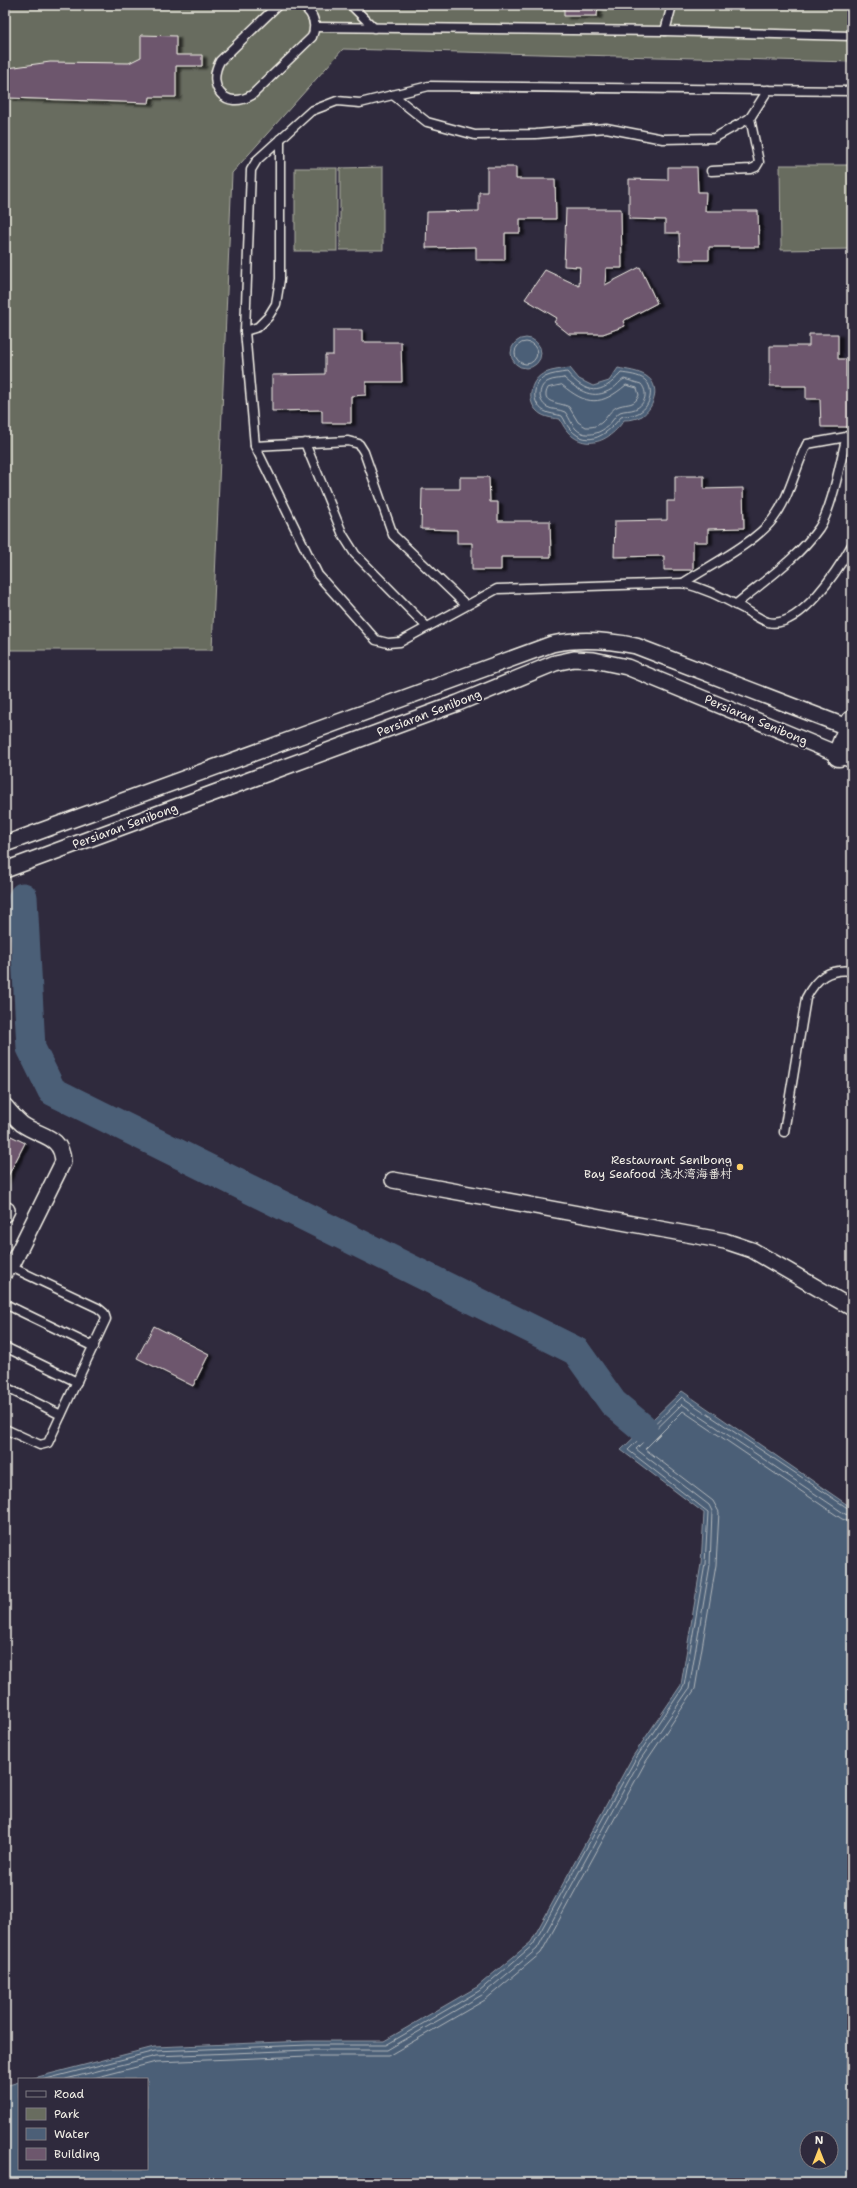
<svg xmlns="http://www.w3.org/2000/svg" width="857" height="2188" font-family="'Shantell Sans','LXGW WenKai TC',sans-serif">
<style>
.green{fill:#686c5f;stroke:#aeaea4}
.water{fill:#4c5f77;stroke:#8f99a4;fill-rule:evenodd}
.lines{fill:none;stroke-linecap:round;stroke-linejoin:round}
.shore{stroke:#b1b7bb;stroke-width:1}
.river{stroke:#4c5f77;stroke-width:29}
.building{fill:#6d576d;stroke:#f4f1e8;filter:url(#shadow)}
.lane-casing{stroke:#f4f1e8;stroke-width:11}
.street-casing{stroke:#f4f1e8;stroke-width:18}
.primary-casing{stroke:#f4f1e8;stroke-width:25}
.lane{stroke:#2f2a3d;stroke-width:8}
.street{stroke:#2f2a3d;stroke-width:15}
.primary{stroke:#2f2a3d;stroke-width:22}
.poi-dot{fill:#ffd166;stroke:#2f2a3d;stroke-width:1.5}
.labels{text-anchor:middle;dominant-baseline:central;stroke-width:4;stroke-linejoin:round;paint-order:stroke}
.street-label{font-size:12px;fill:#f4f1e8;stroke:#2f2a3d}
.poi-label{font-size:12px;fill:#f4f1e8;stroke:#2f2a3d;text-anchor:end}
</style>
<defs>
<filter id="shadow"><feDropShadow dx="4.5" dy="2.5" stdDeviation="1" flood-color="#0009"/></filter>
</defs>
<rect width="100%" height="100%" fill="#2f2a3d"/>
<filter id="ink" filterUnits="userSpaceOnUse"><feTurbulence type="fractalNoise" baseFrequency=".025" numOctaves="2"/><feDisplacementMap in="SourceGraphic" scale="8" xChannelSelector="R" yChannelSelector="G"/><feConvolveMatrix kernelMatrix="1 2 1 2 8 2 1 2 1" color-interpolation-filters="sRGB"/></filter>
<g filter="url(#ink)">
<g class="green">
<path d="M5 5H852V62L343 49 232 173 212 650H5Z"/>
<path d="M780 165H852V249L781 250Z"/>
<path d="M383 167V250H340V168Z"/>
<rect x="295" y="168" width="42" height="83"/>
</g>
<g class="water">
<circle cx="526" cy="353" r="15"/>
<path d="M570 368 579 379 593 386 609 381 618 368C627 370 638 371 646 376 661 385 655 407 642 416 636 419 630 420 624 420 606 448 574 452 560 419 551 418 542 417 536 410 526 399 531 378 545 373 552 370 562 369 570 368Z"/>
<path d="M682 1391 852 1508V2183H5V2086L19 2082V2169H147V2079H30L154 2047 308 2041H384L477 1987 531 1942 633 1756 681 1685 701 1564 704 1513 621 1450ZM807 2138H831V2162H807Z"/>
</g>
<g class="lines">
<g class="shore">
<circle cx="526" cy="353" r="11"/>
<path d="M567 372C586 395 601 396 621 373 628 374 639 375 645 380 655 389 650 406 640 412 634 416 627 415 621 417 608 433 589 450 570 429 566 425 565 420 562 416 556 414 549 414 544 411 531 403 532 384 545 377 551 374 560 373 567 372Z"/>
<path d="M564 378C579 391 593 401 612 389 617 386 620 381 624 379L641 384C648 392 646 404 635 409 630 411 625 410 620 412 616 414 615 418 612 421 606 430 593 437 582 433 572 429 571 419 565 412 559 409 552 410 547 407 537 401 538 385 549 381 553 379 559 379 564 378Z"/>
<path d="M562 385C587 406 601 406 626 385L637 388 639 395C635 406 628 403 619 406 605 411 607 428 586 427L578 422 569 407C560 402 539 404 548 388Z"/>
<path d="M46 2079 155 2051 308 2045H386L479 1991 533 1945 636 1758 684 1686 705 1564 708 1512 628 1450 682 1397 852 1511"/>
<path d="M66 2079 156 2056 308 2050H387L482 1995 537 1949 640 1760 689 1689 710 1565 712 1511 709 1505 636 1449 682 1404 845 1514 852 1516"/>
<path d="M90 2079 156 2062 308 2056H388L485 2000 541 1953 645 1763 695 1689 716 1565 719 1512 713 1501 645 1449 683 1411 842 1519 852 1522"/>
</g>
<path class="river" d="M23 897 31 1048 52 1091 576 1351 613 1403 643 1428"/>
</g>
<g class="building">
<path d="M564 5H598L597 16H564Z"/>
<path d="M141 35 176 36V55H202V66H176V97H150L149 103 9 98 8 68 50 62 129 63 141 57Z"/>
<path d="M487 167H516V179H555L556 219H520V233H505V260H476V247L426 248 427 212 479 211V192H487Z"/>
<path d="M668 167H697L698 192H706L705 211H758L759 247H709V260H680L679 233H665V220L629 219V179L668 180Z"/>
<path d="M566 209H621L622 268H606L605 285 640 267 657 303 623 321 625 326 603 334H569L554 322 557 318 525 299 545 270 579 286 580 267 564 266Z"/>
<path d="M333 330H362V342H401L402 382H366V395L351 396V423H322V410L272 411V375L325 374V355H333Z"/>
<path d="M809 334H838V359H846V377H852V413H850V427H821L820 399H806V386H770V346H809Z"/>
<path d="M675 476H704V489L743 488 744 528 708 529V542H693V570H664V556L614 557 615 521 667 520V501H675Z"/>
<path d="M460 477H489L490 502H498V521H550L551 557H501V570H472V543H457V530L421 529 422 489H460Z"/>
<path d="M5 1133 25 1143 5 1182Z"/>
<path d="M154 1326 209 1354 193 1386 137 1358Z"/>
</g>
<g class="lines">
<g class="lane-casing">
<g id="lane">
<path d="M278 5 220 61C206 86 225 111 252 95L312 37C317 24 314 13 301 5"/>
<path d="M351 5 374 28"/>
<path d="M315 27 665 31 852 36"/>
<path d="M665 31 672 5"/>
<path d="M852 91 429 86 360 103 337 101 311 111 257 160 251 170 245 331 255 446 318 575 376 640 388 643 400 642 497 589 683 583C707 589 723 598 744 609 751 613 761 620 768 622 800 630 839 568 852 545"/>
<path d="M393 95 427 122 475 135 536 134 606 128 663 139 714 138 750 118 768 90"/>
<path d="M711 171 751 169 756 167 759 162 750 118"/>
<path d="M245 331 258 327 268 317 276 304 280 279V139"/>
<path d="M305 443 343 535 355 554 427 627"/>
<path d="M255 446 348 441 359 444 364 452 393 535 466 605"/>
<path d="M683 583C709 566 755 543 773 519 790 497 795 468 807 444L852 436"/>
<path d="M735 605C764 581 798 558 819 528 833 507 840 461 847 436"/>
<path d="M784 1132 806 998C816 978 829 968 852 971"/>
<path d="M5 1279 11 1267"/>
<path d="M5 1304 94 1347"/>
<path d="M5 1347 77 1382"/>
<path d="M5 1387 61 1415"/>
<path d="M5 1429 40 1445 48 1443 106 1319 104 1313 98 1308 9 1266"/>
</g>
</g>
<g class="street-casing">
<g id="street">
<path d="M5 844 552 644C581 638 607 640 636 646L852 729"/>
<path d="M5 870 458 703 555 663 574 659 594 660 627 667 852 760"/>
<path d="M5 1106C10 1112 16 1119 22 1124 40 1137 62 1135 63 1162L11 1267"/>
<path d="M393 1180 725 1241 752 1250 852 1308"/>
<path d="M5 1214 7 1210"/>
</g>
</g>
<g class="primary-casing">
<path id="primary" d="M839 755 852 722"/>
</g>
<use href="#lane" class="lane"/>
<use href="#street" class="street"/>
<use href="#primary" class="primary"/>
</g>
</g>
<circle class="poi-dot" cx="740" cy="1167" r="4"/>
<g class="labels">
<g class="street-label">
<text transform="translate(429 713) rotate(-21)">Persiaran Senibong</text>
<text transform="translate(756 720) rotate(23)">Persiaran Senibong</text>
<text transform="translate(125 826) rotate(-20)">Persiaran Senibong</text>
</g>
<g class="poi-label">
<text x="732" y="1160">Restaurant Senibong<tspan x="732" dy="14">Bay Seafood 浅水湾海番村</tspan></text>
</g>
</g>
<rect width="857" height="2188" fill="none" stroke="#2f2a3d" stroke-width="20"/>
<rect x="10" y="10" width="837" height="2168" fill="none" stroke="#f4f1e8" stroke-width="1.5" filter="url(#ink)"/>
<rect x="18" y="2078" width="130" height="92" fill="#2f2a3d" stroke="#7e7a81"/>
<rect x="26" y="2091" width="20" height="6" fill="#2f2a3d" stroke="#7e7a81"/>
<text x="54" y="2098" font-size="12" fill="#f4f1e8">Road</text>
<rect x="26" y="2108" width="20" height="12" fill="#686c5f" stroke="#7e7a81"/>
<text x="54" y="2118" font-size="12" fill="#f4f1e8">Park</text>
<rect x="26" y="2128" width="20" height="12" fill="#4c5f77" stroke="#7e7a81"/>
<text x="54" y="2138" font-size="12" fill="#f4f1e8">Water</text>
<rect x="26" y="2148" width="20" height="12" fill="#6d576d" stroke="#7e7a81"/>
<text x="54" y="2158" font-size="12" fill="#f4f1e8">Building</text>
<g transform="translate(819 2150)"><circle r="19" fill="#2f2a3d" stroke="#7e7a81"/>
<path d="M0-3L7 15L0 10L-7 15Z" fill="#ffd166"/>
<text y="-6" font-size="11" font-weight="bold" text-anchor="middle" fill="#f4f1e8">N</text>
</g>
</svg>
